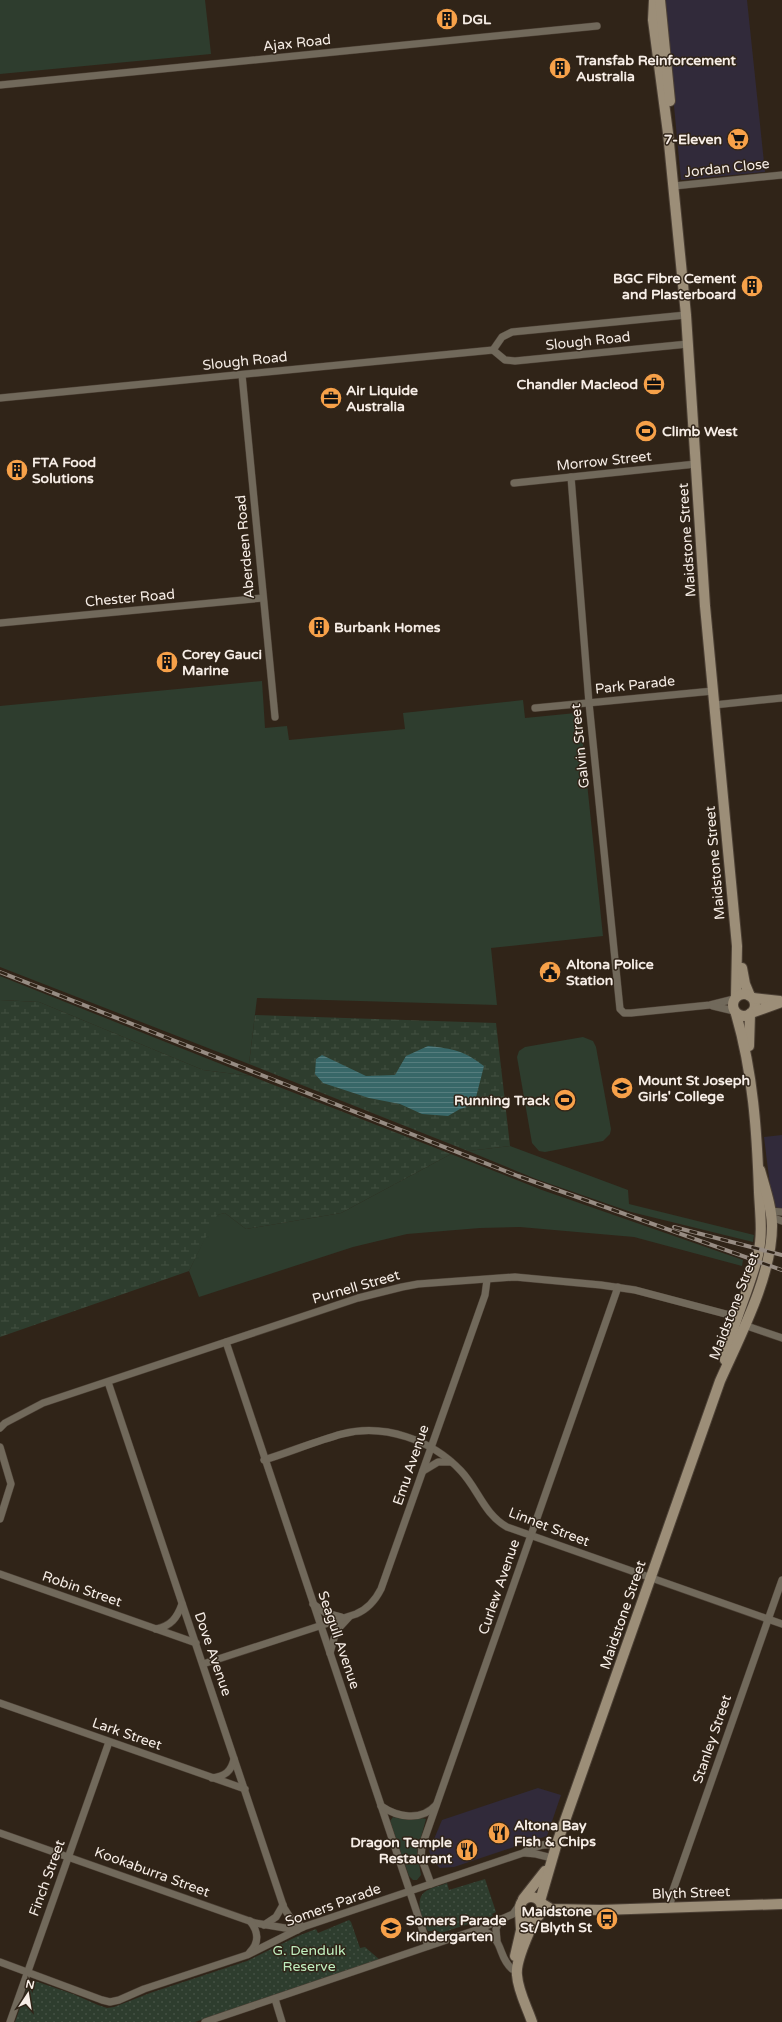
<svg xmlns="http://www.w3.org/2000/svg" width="782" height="2022" font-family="'Varela Round',sans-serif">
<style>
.commercial{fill:#312a3a}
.green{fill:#2e3d2e}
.wetland{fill:url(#wetland-marsh)}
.park{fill:url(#park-dots)}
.water{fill:url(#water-rules)}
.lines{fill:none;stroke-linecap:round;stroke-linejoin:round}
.street-casing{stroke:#4c4035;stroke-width:8}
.secondary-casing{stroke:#4c4035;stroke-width:12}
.street{stroke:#71695b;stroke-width:7}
.secondary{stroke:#9c8e78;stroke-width:10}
.rail-casing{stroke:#978c83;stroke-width:4}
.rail{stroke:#302418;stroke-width:2.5;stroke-dasharray:8;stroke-linecap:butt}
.labels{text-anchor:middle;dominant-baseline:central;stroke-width:3;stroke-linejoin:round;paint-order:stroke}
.poi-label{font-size:14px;font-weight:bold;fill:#f7eee7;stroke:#302418;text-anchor:start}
.street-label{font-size:14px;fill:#f7eee7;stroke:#302418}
.park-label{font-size:14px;fill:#bfeebe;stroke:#302418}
</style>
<defs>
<pattern id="wetland-marsh" width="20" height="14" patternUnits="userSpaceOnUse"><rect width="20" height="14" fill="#2e3d2e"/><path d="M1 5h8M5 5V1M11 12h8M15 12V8" fill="none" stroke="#435042"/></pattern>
<pattern id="park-dots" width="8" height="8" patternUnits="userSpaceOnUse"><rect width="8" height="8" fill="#2e3d2e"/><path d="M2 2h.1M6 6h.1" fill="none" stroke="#435042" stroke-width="1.8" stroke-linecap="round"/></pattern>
<pattern id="water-rules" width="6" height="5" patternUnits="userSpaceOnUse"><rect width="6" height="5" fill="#386768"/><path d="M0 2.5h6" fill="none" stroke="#567d7e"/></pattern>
</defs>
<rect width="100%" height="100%" fill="#302418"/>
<g class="commercial">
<path d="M664 0H747L765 172 681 180Z"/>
<path d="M782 1135V1210L776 1207 772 1202 764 1137Z"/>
<path d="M538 1788 561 1795 547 1836 454 1867 440 1868 432 1860 429 1851 442 1820Z"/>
</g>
<g class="green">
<path d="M0 0H205L211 54 0 74Z"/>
<path d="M262 681 265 728 287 726 289 740 405 729 403 713 523 700 525 718 576 713 580 716 603 936 491 948 497 1005 257 998 249 1064 0 967V706Z"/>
<path d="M0 976 251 1076 203 1070 39 1002 0 1000Z"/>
<path d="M583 1037 593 1041 596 1047 611 1129 610 1134 603 1141 545 1152 539 1151 532 1143 517 1057 519 1051 525 1047Z"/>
<path d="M510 1146 628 1190 629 1204 754 1235 753 1242 631 1212 536 1179 468 1151Z"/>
<path d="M451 1154 542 1190 743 1260 742 1266 634 1237 520 1227 480 1228 407 1234 353 1247 199 1297 189 1271 216 1215 225 1213 246 1229 341 1213Z"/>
<path d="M393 1817C403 1820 424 1817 426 1819L417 1852 421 1875 417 1880H413L409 1876 390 1821Z"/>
</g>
<g class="wetland">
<path d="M0 1000 39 1002 203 1070 251 1076 451 1154 341 1213 246 1229 225 1213 217 1215 189 1271 0 1337Z"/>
<path d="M255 1015 496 1023 510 1146 468 1151 249 1064Z"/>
</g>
<g class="park">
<path d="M485 1879 496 1912 492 1914 493 1916 441 1933 438 1931H428C423 1921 413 1899 426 1891 432 1887 440 1886 447 1883L449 1890Z"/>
<path d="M349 1920 351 1922 360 1948 365 1947 380 1960 195 2022H15L28 1985 35 1981 73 1994 98 2005 107 2008 114 2007 150 1993 247 1961 298 1936 316 1929 318 1933Z"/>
</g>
<path class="water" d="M428 1046C454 1049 463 1050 484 1066L474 1105 460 1109 448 1116 422 1114 400 1104 369 1098 323 1083 315 1074 316 1059 322 1055 366 1076 395 1075 406 1056Z"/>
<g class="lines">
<g class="street-casing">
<g id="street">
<path d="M0 85 597 26"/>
<path d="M674 186 782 175"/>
<path d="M493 350 502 337 512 332 686 315"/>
<path d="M242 375 275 717"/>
<path d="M0 398 493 350 505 360 515 361 688 344"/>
<path d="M571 477 589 703 620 1009 624 1013H631L710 1005 734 999"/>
<path d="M514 483 696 464"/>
<path d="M0 623 263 598"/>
<path d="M714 705 782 698"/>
<path d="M535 708 713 691"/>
<path d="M713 1006 734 1011"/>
<path d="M770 1211 782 1212"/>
<path d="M771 1217 782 1221"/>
<path d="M744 1325 782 1338"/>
<path d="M226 1342 428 1946"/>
<path d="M108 1382 284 1908 291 1919 303 1927"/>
<path d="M0 1428 5 1423 43 1403 358 1298 402 1287 418 1284 515 1277 601 1285 635 1290 737 1317"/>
<path d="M0 1447 11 1484 0 1519"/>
<path d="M264 1460C290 1452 316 1441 342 1434 384 1423 432 1440 461 1471 478 1489 484 1514 507 1527L782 1624"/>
<path d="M423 1471 438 1462H451"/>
<path d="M0 1574 196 1643"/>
<path d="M313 1604 326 1613 341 1617"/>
<path d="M156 1629C171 1626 177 1618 182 1604"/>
<path d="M330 1653 336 1631 349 1617"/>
<path d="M203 1664 356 1614C368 1609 375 1601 381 1589L485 1295 487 1280"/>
<path d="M0 1703 245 1789"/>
<path d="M212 1778C225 1776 231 1772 234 1759"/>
<path d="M381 1806C397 1817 421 1822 436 1805"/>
<path d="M0 1833 255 1923 297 1930"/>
<path d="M525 1853 536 1854 552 1858"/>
<path d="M431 1884 421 1857 422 1846 618 1287"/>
<path d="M670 1908 672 1893 782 1580"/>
<path d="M250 1921C258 1931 260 1942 250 1952"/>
<path d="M264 1925 276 1917 283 1905"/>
<path d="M479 1929C506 1938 496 1955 512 1969"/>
<path d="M497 1940 496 1929 500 1919"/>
<path d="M0 1962 102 2000 110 2002 119 2000 144 1989 247 1955 303 1927 523 1853C533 1847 544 1842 556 1846"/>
<path d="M275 1999 282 2022"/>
<path d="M10 2022 109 1742"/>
<path d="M205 2022 479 1929 513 1914 520 1904"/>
</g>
</g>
<g class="secondary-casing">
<g id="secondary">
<path d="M654 0 653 20 668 133 686 315 705 606 737 946 736 997"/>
<path d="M660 0 670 101"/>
<path d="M742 968 745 984 750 996"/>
<circle cx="744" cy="1005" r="11"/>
<path d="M753 998 780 1001"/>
<path d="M751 1013 782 1002"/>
<path d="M749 1046 750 1014"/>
<path d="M725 1360C732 1324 749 1291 758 1255 763 1234 760 1213 759 1192 757 1132 753 1072 736 1014"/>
<circle cx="531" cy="1908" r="11"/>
<path d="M523 1899 545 1871"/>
<path d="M540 1901 556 1846 720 1381C740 1336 772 1276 772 1226 772 1208 765 1188 760 1170"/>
<path d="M541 1903 551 1909 601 1910 782 1904"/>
<path d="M515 1956 521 1930 520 1912"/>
<path d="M532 2022C527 2007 518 1991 517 1975 515 1960 530 1931 536 1917"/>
</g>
</g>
<use href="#street" class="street"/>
<use href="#secondary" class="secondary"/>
<g class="rail-casing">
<g id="rail">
<path d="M0 972 518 1176 782 1270"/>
<path d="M674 1227 782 1255"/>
</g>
</g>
<use href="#rail" class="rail"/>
</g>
<defs>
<g id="building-disc" transform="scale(1.15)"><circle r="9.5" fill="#f7a149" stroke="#302418"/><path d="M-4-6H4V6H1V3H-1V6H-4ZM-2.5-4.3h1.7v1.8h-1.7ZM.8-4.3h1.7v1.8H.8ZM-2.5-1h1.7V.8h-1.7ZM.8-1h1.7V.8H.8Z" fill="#111"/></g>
<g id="supermarket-disc" transform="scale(1.15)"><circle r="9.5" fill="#f7a149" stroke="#302418"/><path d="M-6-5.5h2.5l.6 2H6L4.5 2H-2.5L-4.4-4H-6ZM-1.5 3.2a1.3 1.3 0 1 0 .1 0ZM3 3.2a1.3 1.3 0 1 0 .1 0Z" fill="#111"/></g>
<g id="office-disc" transform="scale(1.15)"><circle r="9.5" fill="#f7a149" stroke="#302418"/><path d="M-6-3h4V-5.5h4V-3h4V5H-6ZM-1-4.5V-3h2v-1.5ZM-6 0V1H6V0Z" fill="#111"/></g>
<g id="stadium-disc" transform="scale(1.15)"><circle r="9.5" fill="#f7a149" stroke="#302418"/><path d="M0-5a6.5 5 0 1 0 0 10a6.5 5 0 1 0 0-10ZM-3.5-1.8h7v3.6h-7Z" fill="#111"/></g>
<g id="civic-disc" transform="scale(1.15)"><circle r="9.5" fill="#f7a149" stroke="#302418"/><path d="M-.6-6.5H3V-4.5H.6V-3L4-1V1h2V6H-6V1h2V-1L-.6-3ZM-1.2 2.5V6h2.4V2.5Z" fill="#111"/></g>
<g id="school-disc" transform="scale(1.15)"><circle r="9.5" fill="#f7a149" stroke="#302418"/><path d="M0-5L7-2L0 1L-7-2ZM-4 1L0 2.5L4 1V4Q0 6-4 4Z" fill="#111"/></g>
<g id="restaurant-disc" transform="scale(1.15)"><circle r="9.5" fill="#f7a149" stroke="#302418"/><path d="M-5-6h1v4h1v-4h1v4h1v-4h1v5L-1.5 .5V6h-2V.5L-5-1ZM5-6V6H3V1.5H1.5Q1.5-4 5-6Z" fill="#111"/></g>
<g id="bus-disc" transform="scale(1.15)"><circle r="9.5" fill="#f7a149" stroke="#302418"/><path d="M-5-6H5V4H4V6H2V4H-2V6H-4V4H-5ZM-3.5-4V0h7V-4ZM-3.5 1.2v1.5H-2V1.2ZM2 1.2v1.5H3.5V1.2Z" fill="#111"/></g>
</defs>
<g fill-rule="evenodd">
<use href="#building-disc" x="447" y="19"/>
<use href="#building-disc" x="560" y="68"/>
<use href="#supermarket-disc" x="738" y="139"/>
<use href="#building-disc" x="752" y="286"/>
<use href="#office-disc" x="654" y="384"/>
<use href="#office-disc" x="331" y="398"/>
<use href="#stadium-disc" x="646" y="431"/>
<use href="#building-disc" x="17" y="470"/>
<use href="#building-disc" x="319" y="627"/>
<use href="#building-disc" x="167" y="662"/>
<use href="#civic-disc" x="550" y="972"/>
<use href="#school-disc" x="622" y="1088"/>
<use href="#stadium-disc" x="565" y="1100"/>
<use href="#restaurant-disc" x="499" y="1833"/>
<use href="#restaurant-disc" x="467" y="1850"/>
<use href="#bus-disc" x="607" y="1919"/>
<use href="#school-disc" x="391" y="1928"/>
</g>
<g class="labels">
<g class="poi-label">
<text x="462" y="19">DGL</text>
<text x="576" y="60">Transfab Reinforcement<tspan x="576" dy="16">Australia</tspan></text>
<text x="722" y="139" text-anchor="end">7-Eleven</text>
<text x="736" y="278" text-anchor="end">BGC Fibre Cement<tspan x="736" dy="16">and Plasterboard</tspan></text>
<text x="638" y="384" text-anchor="end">Chandler Macleod</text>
<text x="346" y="390">Air Liquide<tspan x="346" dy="16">Australia</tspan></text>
<text x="662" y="431">Climb West</text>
<text x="32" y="462">FTA Food<tspan x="32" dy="16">Solutions</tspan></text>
<text x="334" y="627">Burbank Homes</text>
<text x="182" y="654">Corey Gauci<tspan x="182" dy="16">Marine</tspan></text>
<text x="566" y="964">Altona Police<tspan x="566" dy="16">Station</tspan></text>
<text x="638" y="1080">Mount St Joseph<tspan x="638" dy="16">Girls' College</tspan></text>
<text x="550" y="1100" text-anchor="end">Running Track</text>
<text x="514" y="1825">Altona Bay<tspan x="514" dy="16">Fish &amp; Chips</tspan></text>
<text x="452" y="1842" text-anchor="end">Dragon Temple<tspan x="452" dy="16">Restaurant</tspan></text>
<text x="592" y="1911" text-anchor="end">Maidstone<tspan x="592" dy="16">St/Blyth St</tspan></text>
<text x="406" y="1920">Somers Parade<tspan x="406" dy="16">Kindergarten</tspan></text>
</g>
<g class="street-label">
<text transform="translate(297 43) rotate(-6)">Ajax Road</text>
<text transform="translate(727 168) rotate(-6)">Jordan Close</text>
<text transform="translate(588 341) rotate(-6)">Slough Road</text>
<text transform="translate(245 361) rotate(-6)">Slough Road</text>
<text transform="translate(604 461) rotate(-6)">Morrow Street</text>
<text transform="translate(687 540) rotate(-94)">Maidstone Street</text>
<text transform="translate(245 547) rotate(-95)">Aberdeen Road</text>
<text transform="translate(130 598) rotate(-5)">Chester Road</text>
<text transform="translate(635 685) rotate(-6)">Park Parade</text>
<text transform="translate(580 746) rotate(-96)">Galvin Street</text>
<text transform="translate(715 863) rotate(-95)">Maidstone Street</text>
<text transform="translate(356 1287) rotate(-16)">Purnell Street</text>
<text transform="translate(734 1306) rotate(-69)">Maidstone Street</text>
<text transform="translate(411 1465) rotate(-71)">Emu Avenue</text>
<text transform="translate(549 1527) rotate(21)">Linnet Street</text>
<text transform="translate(499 1587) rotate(-71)">Curlew Avenue</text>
<text transform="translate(82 1589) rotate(19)">Robin Street</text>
<text transform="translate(623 1615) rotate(-71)">Maidstone Street</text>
<text transform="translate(339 1640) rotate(71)">Seagull Avenue</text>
<text transform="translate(213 1654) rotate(71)">Dove Avenue</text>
<text transform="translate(127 1734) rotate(19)">Lark Street</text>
<text transform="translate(712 1739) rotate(-71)">Stanley Street</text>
<text transform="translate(152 1872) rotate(20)">Kookaburra Street</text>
<text transform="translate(47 1878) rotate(-70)">Finch Street</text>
<text transform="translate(691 1893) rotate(-2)">Blyth Street</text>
<text transform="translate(333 1905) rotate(-20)">Somers Parade</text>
</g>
<g class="park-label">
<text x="309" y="1950">G. Dendulk<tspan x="309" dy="16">Reserve</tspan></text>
</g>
</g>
<g transform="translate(28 1994) rotate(12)" stroke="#302418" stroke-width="3" paint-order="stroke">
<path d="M0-3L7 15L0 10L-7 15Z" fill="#f7eee7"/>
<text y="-6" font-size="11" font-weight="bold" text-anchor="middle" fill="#f7eee7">N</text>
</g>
</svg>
